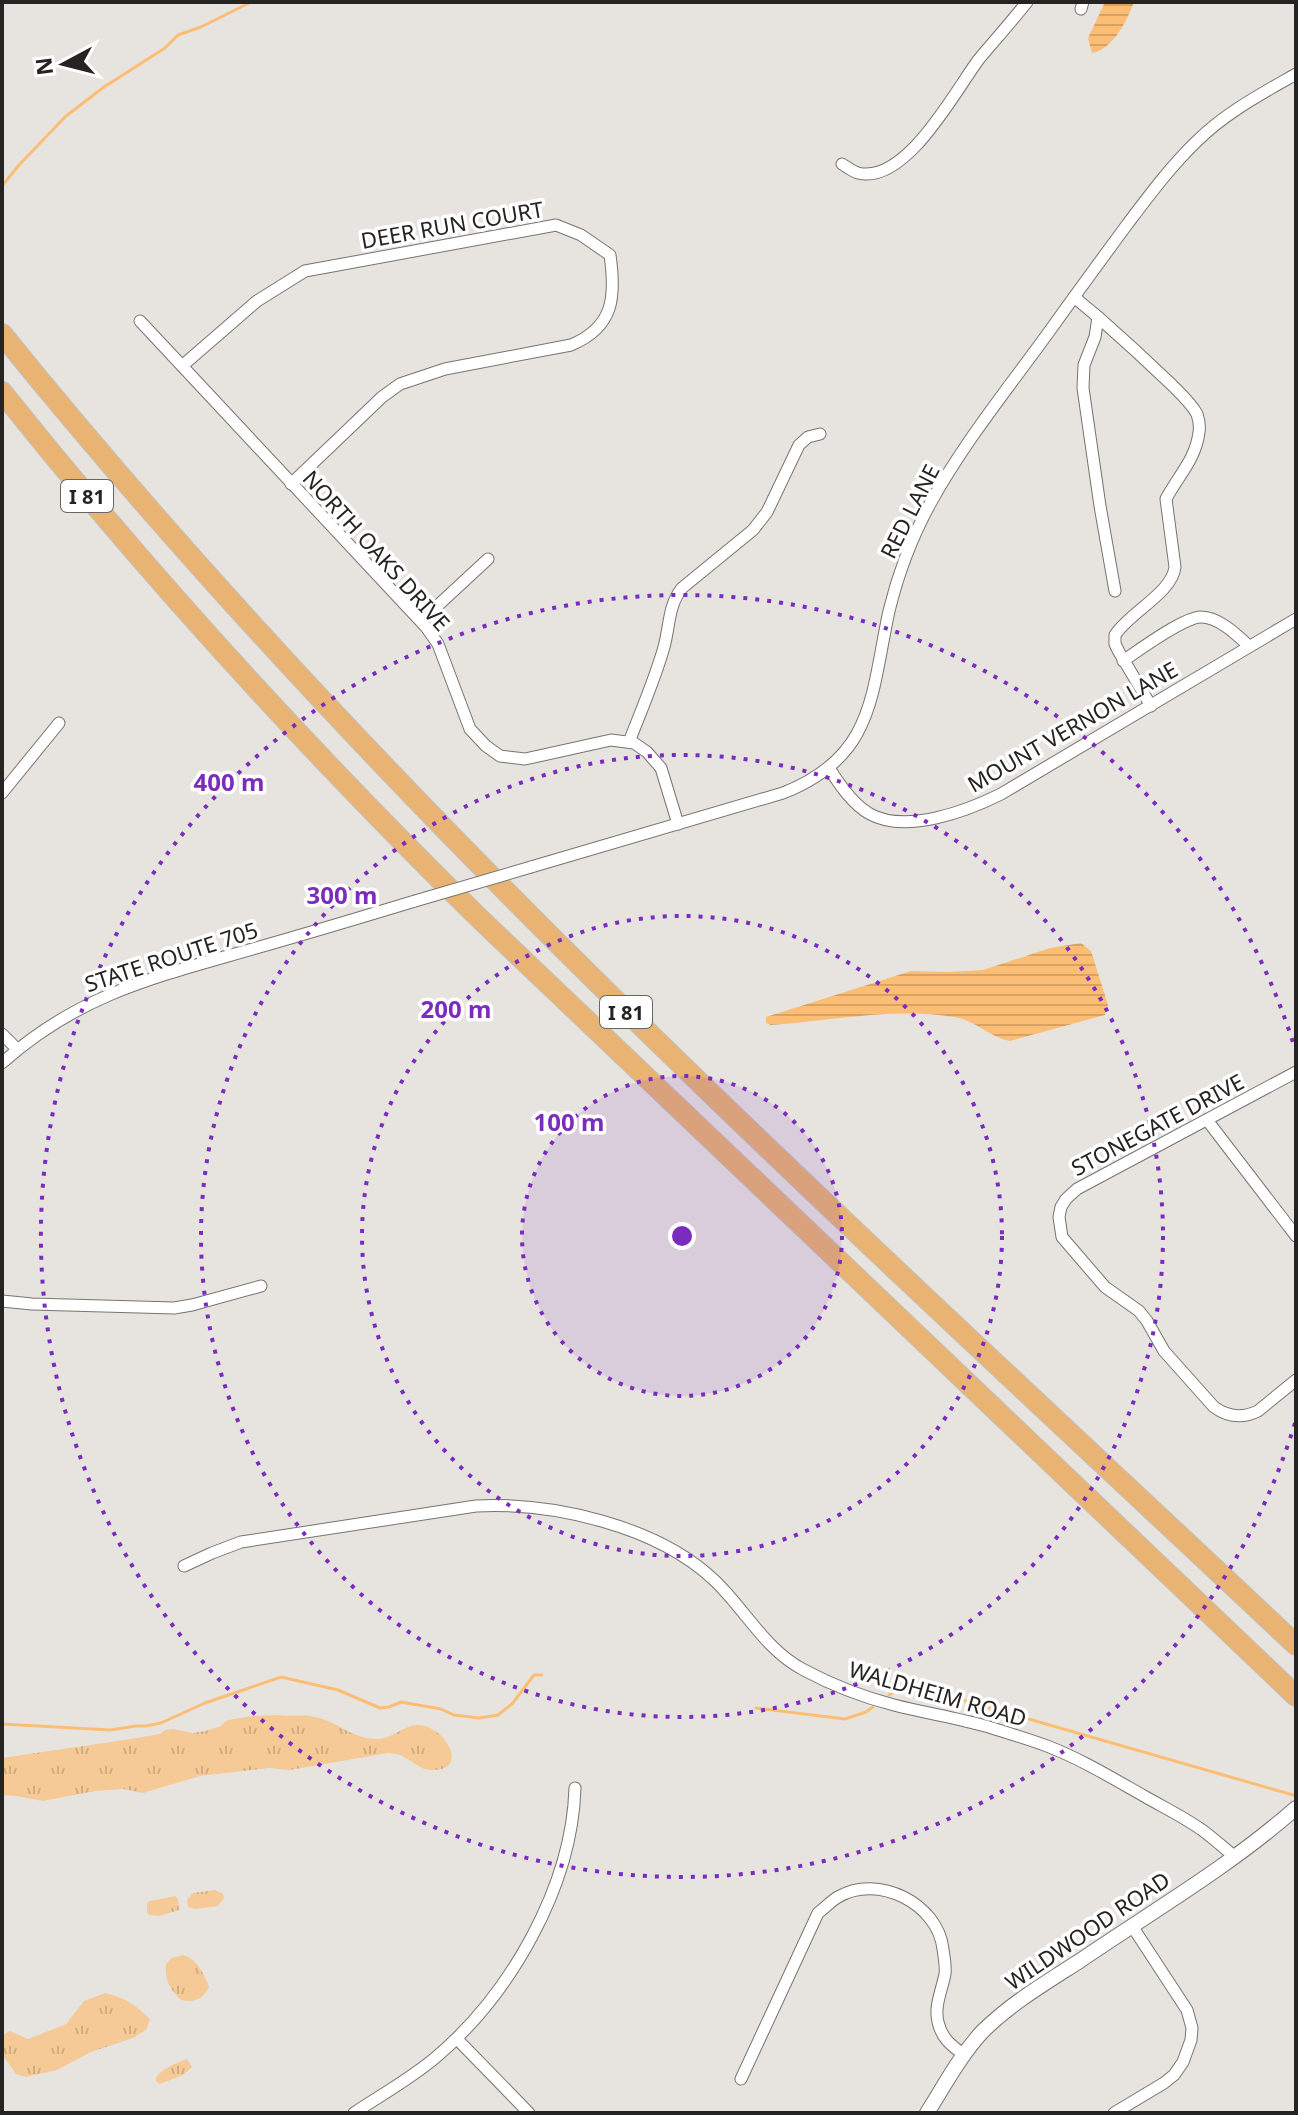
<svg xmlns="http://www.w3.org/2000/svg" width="1298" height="2115" font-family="'Noto Sans',sans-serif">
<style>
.grass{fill:url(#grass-tufts)}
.water{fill:url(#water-rules)}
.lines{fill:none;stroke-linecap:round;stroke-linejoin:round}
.stream{stroke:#fbbe74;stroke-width:3}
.minor-casing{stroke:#777470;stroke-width:13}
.tertiary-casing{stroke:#777470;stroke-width:16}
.motorway-casing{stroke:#c2c2c1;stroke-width:22}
.minor{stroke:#fff;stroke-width:11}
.tertiary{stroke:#fff;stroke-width:14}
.motorway{stroke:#e8b373;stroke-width:20}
.minor-bridge-casing{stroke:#777470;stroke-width:13;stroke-linecap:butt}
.minor-bridge{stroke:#fff;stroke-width:11}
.ring{fill:none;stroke:#7b2cbf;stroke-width:4;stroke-dasharray:4 8}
.labels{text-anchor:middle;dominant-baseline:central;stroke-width:7;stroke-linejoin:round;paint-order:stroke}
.shield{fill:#fff;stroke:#666664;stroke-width:2}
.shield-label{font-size:20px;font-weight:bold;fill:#252422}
.street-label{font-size:22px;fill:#252422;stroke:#fff}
.centre{fill:#7b2cbf;stroke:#fff;stroke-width:4}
.ring-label{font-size:24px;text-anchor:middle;font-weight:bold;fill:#7b2cbf;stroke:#fff;stroke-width:7;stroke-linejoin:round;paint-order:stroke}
</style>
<defs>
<pattern id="grass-tufts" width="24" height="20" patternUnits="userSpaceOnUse" patternTransform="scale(2)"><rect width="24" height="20" fill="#f5ca97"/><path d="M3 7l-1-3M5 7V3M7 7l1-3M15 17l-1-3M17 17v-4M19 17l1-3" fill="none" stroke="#d2ad82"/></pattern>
<pattern id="water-rules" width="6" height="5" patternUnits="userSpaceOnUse" patternTransform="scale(2)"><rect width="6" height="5" fill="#fbbe74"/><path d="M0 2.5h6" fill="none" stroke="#d7a364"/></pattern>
</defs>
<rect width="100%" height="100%" fill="#e7e4e0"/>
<g class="grass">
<path d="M278 1715C290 1717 303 1714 315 1717 339 1722 353 1740 379 1739 398 1737 406 1721 425 1726 449 1733 467 1770 433 1770 416 1771 409 1753 388 1753L290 1770 269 1768 200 1776 143 1793 123 1789 95 1791 43 1801 16 1796 2 1795V1758L124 1740 160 1734 165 1730 174 1729 192 1733 205 1731 219 1727 228 1720 252 1716Z"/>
<path d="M215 1890 223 1894 224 1898 218 1906 195 1909 188 1907 187 1900 193 1893Z"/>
<path d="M175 1896 178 1899 179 1910 159 1916 149 1915 147 1912V1903L150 1901Z"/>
<path d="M183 1955C197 1959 204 1974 209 1987 203 1999 195 2003 181 2000 170 1989 164 1980 166 1964L172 1958Z"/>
<path d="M105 1993C126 1998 134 2004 150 2019L146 2030 133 2038 91 2052 57 2070 26 2077 16 2074 2 2054 3 2035 10 2031 28 2039 66 2024 84 2001Z"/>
<path d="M187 2059 192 2067 183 2075 160 2084 156 2081V2077L161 2072 172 2065Z"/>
</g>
<g class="water">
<path d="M1105 2H1134C1127 21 1112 50 1092 53L1088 38Z"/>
<path d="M1081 943 1091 951 1108 1005 1105 1015 1010 1041C989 1037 975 1020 954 1017 894 1007 831 1021 771 1025L766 1023V1017L911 971 948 972 983 970 1050 948Z"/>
</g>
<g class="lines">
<g class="stream">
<path d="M2 186 19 165 66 116 104 87 165 48 178 35 201 27 251 2"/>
<path d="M889 1695 906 1685 921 1688 1293 1795"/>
<path d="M756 1708 845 1719 866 1712 873 1707"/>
<path d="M2 1724 110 1730 136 1726H146L161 1723 205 1703 281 1677 338 1690 380 1708 389 1707 401 1702 441 1709 454 1715 479 1718 498 1715 512 1704 534 1675H542"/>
</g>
<g class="minor-casing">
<g id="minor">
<path d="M1081 9 1083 2"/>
<path d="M842 164C847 167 852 171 858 173 906 185 955 91 979 59 995 40 1012 21 1027 2"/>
<path d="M1074 297 1098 317 1095 337 1084 365 1083 388 1100 506 1115 591"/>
<path d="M1098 317C1123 339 1148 362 1172 385 1181 394 1191 403 1197 414 1199 420 1200 426 1199 432 1196 459 1178 476 1166 499L1175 567C1172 593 1130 612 1115 635V644L1119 652 1151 706"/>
<path d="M140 321 426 627 438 644 470 729 486 746 500 756 525 759 611 740 634 743 647 752 661 768 678 824"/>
<path d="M182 366 257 301 305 271 556 225 581 235 610 255C616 297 614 327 571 345L445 369 400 384 382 397 291 484"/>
<path d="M421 621 488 559"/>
<path d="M1123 661C1139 650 1184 617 1201 617 1219 617 1237 635 1249 646"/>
<path d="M629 742C641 711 655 679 664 647 670 625 668 606 682 588L753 530 767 512 799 445 808 437 820 434"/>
<path d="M829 768C839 784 853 805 870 814 906 834 967 811 1001 794L1296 619"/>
<path d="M2 793 59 723"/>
<path d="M531 867 783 793C875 757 871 694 889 611 898 574 912 537 930 504 964 442 1010 386 1051 329 1076 294 1101 260 1126 226 1148 197 1170 167 1196 142 1225 113 1261 94 1296 74"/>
<path d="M2 1034 17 1049"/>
<path d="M2 1063C80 993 159 976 256 948 309 933 362 917 415 901"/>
<path d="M1296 1072 1077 1189 1066 1199 1061 1207 1059 1217 1062 1237 1105 1287 1139 1311 1147 1321 1164 1351 1214 1407C1228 1417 1242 1419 1258 1411L1296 1380"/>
<path d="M1207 1120 1296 1236"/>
<path d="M2 1301 32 1304 174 1308 192 1305 261 1286"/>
<path d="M184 1566 212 1553 241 1542 476 1506C553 1502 657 1526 714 1580 745 1609 765 1650 804 1670 832 1685 863 1697 894 1705 925 1713 958 1718 989 1727 1008 1733 1028 1739 1047 1746 1081 1759 1112 1778 1144 1796 1163 1807 1184 1817 1202 1830 1213 1838 1224 1848 1235 1857"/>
<path d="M457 2039 529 2113"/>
<path d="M741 2079 818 1913C825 1908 831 1901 838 1897 878 1873 938 1904 943 1949 944 1957 946 1966 945 1974 942 1990 934 2006 938 2022 942 2039 951 2045 964 2055"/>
<path d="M354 2113C381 2095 410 2079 435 2058 510 1995 572 1887 575 1788"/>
<path d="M1114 2113 1164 2083 1174 2075 1183 2062 1191 2040 1192 2028 1187 2010 1132 1926"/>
</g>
</g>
<g class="tertiary-casing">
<path id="tertiary" d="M927 2113C944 2086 960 2056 982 2032 1011 2003 1047 1982 1081 1960 1153 1911 1230 1866 1296 1808"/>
</g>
<g class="motorway-casing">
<g id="motorway">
<path d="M2 334C389 813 849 1224 1296 1645"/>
<path d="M2 392C150 577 309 751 478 917L1296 1696"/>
</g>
</g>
<use href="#minor" class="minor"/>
<use href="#tertiary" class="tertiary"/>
<use href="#motorway" class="motorway"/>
<g class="minor-bridge-casing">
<path id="minor-bridge" d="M415 901 531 867"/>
</g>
<use href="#minor-bridge" class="minor-bridge"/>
</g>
<circle cx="682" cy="1236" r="160" fill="#7b2cbf" fill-opacity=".12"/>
<g class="ring">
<circle cx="682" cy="1236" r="160"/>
<circle cx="682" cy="1236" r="320"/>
<circle cx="682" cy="1236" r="481"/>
<path d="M1295 1423A641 641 0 1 1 1295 1049"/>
</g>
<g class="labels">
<g class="shield">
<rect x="61" y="480" width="52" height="32" rx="6"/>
<rect x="600" y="996" width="52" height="32" rx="6"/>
</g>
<g class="shield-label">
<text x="87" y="496">I 81</text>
<text x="626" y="1012">I 81</text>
</g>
<g class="street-label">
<text transform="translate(452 224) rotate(-10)">DEER RUN COURT</text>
<text transform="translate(909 511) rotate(-63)">RED LANE</text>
<text transform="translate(377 550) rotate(48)">NORTH OAKS DRIVE</text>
<text transform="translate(1072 726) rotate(-30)">MOUNT VERNON LANE</text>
<text transform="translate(171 956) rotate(-18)">STATE ROUTE 705</text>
<text transform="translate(1157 1124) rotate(-28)">STONEGATE DRIVE</text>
<text transform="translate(938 1693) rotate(16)">WALDHEIM ROAD</text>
<text transform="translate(1087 1930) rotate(-34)">WILDWOOD ROAD</text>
</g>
</g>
<circle cx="682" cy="1236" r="12" class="centre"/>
<g class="ring-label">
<text x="229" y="791">400 m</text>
<text x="342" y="904">300 m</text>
<text x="456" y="1018">200 m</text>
<text x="569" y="1131">100 m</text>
</g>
<rect width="1298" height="2115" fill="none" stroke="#252422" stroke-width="8"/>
<g transform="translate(64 64) rotate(263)" stroke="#ffffff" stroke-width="6" paint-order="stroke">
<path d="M0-6L14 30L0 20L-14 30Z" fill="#252422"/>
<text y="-12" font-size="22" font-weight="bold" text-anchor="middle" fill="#252422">N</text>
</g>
</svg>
